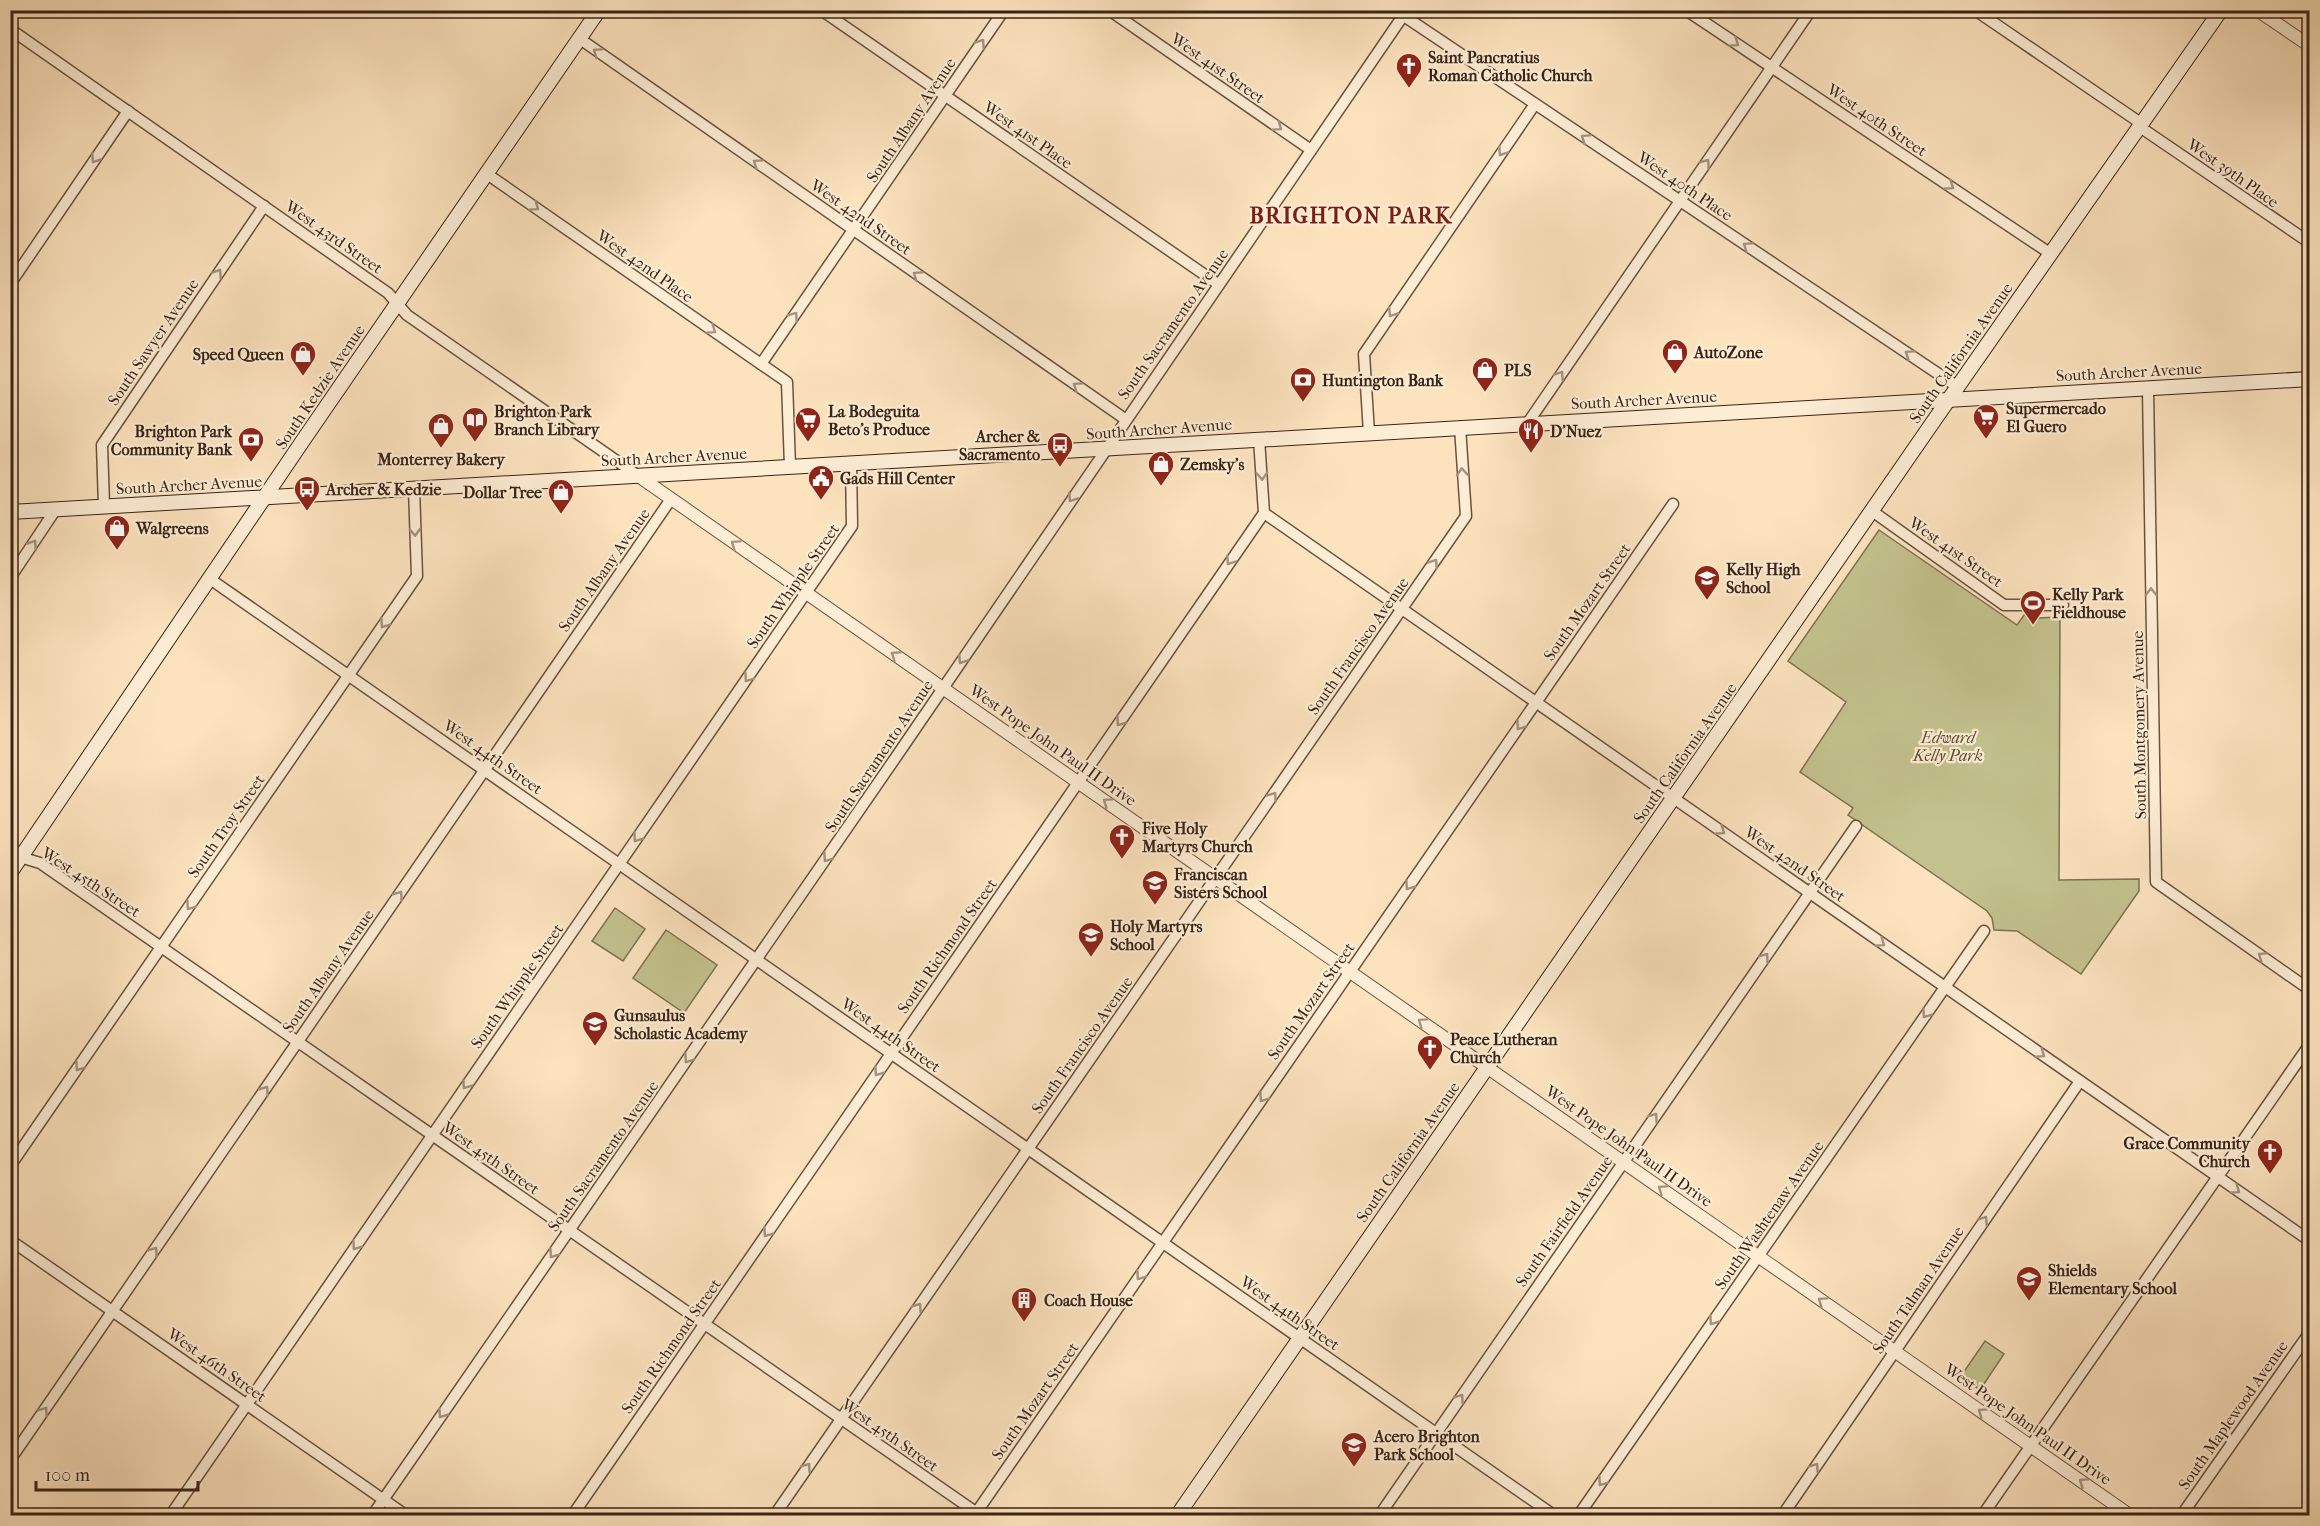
<svg xmlns="http://www.w3.org/2000/svg" width="2320" height="1526" font-family="'IM FELL French Canon',serif">
<style>
.green{fill:#c3c28e;stroke:#7e7252;stroke-width:1.5}
.lines{fill:none;stroke-linecap:round;stroke-linejoin:round}
.minor-casing{stroke:#6a5340;stroke-width:13}
.tertiary-casing{stroke:#6a5340;stroke-width:14}
.secondary-casing{stroke:#3a2316;stroke-width:16}
.minor{stroke:#fdedd5;stroke-width:10}
.tertiary{stroke:#fdedd5;stroke-width:12}
.secondary{stroke:#fdedd5;stroke-width:14}
.oneway{stroke:#a5927f}
.labels{text-anchor:middle;dominant-baseline:central;stroke-width:4.5;stroke-linejoin:round;paint-order:stroke}
.poi-label{font-size:16px;font-weight:bold;fill:#3a2316;stroke:#fdedd5;text-anchor:start}
.street-label{font-size:16px;fill:#3a2316;stroke:#fdedd5}
.park-label{font-size:16px;font-style:italic;fill:#5c4b34;stroke:#fdedd5}
.district-label{font-size:22px;font-weight:bold;letter-spacing:1.5px;fill:#7a1f14;stroke:#fdedd5}
</style>
<rect width="100%" height="100%" fill="#fce3be"/>
<filter id="stains"><feTurbulence type="fractalNoise" baseFrequency=".00333" numOctaves="4"/><feColorMatrix values="0 0 0 0 .2 0 0 0 0 .09 0 0 0 0 .02 0 0 0 .5 -.17"/></filter>
<radialGradient id="worn" r=".72"><stop offset=".6" stop-color="#630" stop-opacity="0"/><stop offset="1" stop-color="#630" stop-opacity=".3"/></radialGradient>
<g class="green">
<path d="M1879 530 2017 625 2027 611 2037 618 2060 617 2059 880 2139 879V891L2081 974 2017 931 1994 930 1992 918 1987 911 1848 815 1853 808 1800 772 1846 702 1788 661Z"/>
<path d="M615 908 645 929 623 961 592 941Z"/>
<path d="M666 930 717 965 684 1013 633 978Z"/>
<path d="M1985 1341 2004 1354 1980 1390 1961 1376Z"/>
</g>
<g class="lines">
<g class="minor-casing">
<g id="minor">
<path d="M821 10 1218 284"/>
<path d="M1109 10 1311 150"/>
<path d="M1395 10 1958 387"/>
<path d="M1686 10 2051 254"/>
<path d="M1975 10 2142 124"/>
<path d="M10 29 388 293 407 315 637 475"/>
<path d="M580 39 1125 419"/>
<path d="M2140 127 2310 243"/>
<path d="M487 174 787 382 790 466"/>
<path d="M10 284 128 111"/>
<path d="M761 364 1004 10"/>
<path d="M2148 388 2156 882 2310 990"/>
<path d="M1527 424 1811 10"/>
<path d="M1369 433 1364 354 1535 104"/>
<path d="M104 506 102 445 264 206"/>
<path d="M1872 511 2004 605H2063"/>
<path d="M1264 513 2310 1241"/>
<path d="M10 578 56 509"/>
<path d="M210 579 1555 1516"/>
<path d="M10 854 40 863 980 1515"/>
<path d="M10 1166 417 576 414 488"/>
<path d="M10 1240 407 1516"/>
<path d="M10 1460 671 499"/>
<path d="M170 1516 852 526 851 463"/>
<path d="M372 1516 896 757 1407 10"/>
<path d="M572 1516 1264 513 1259 439"/>
<path d="M774 1516 1466 516 1460 427"/>
<path d="M974 1516 1673 504"/>
<path d="M1379 1516 1856 826"/>
<path d="M1578 1516 1984 931"/>
<path d="M1782 1516 2080 1081"/>
<path d="M1982 1516 2310 1044"/>
<path d="M2181 1516 2310 1332"/>
</g>
</g>
<g class="tertiary-casing">
<g id="tertiary">
<path d="M2257 10 2310 46"/>
<path d="M637 475 2131 1516"/>
</g>
</g>
<g class="secondary-casing">
<g id="secondary">
<path d="M10 512 2310 379"/>
<path d="M10 873 304 439 599 10"/>
<path d="M1177 1516 1933 422 2221 10"/>
</g>
</g>
<use href="#minor" class="minor"/>
<use href="#tertiary" class="tertiary"/>
<use href="#secondary" class="secondary"/>
</g>
<defs><path id="oneway-chevron" d="M-2-3.5L2.5 0L-2 3.5" fill="none" stroke-width="1.6" stroke-linecap="round" stroke-linejoin="round" transform="scale(1.5)"/></defs>
<g class="oneway">
<use href="#oneway-chevron" transform="translate(981 43) rotate(-56)"/>
<use href="#oneway-chevron" transform="translate(1735 43) rotate(34)"/>
<use href="#oneway-chevron" transform="translate(597 52) rotate(-145)"/>
<use href="#oneway-chevron" transform="translate(1278 127) rotate(35)"/>
<use href="#oneway-chevron" transform="translate(1585 138) rotate(-146)"/>
<use href="#oneway-chevron" transform="translate(1502 152) rotate(124)"/>
<use href="#oneway-chevron" transform="translate(95 159) rotate(124)"/>
<use href="#oneway-chevron" transform="translate(757 163) rotate(-145)"/>
<use href="#oneway-chevron" transform="translate(1706 163) rotate(-55)"/>
<use href="#oneway-chevron" transform="translate(1950 186) rotate(34)"/>
<use href="#oneway-chevron" transform="translate(535 207) rotate(35)"/>
<use href="#oneway-chevron" transform="translate(1747 246) rotate(-146)"/>
<use href="#oneway-chevron" transform="translate(218 273) rotate(-56)"/>
<use href="#oneway-chevron" transform="translate(917 275) rotate(-145)"/>
<use href="#oneway-chevron" transform="translate(1392 313) rotate(124)"/>
<use href="#oneway-chevron" transform="translate(794 316) rotate(-55)"/>
<use href="#oneway-chevron" transform="translate(712 330) rotate(35)"/>
<use href="#oneway-chevron" transform="translate(1909 354) rotate(-146)"/>
<use href="#oneway-chevron" transform="translate(1560 375) rotate(-56)"/>
<use href="#oneway-chevron" transform="translate(1077 386) rotate(-145)"/>
<use href="#oneway-chevron" transform="translate(1462 472) rotate(-94)"/>
<use href="#oneway-chevron" transform="translate(1262 476) rotate(87)"/>
<use href="#oneway-chevron" transform="translate(1072 498) rotate(124)"/>
<use href="#oneway-chevron" transform="translate(415 532) rotate(88)"/>
<use href="#oneway-chevron" transform="translate(33 544) rotate(-57)"/>
<use href="#oneway-chevron" transform="translate(735 544) rotate(-145)"/>
<use href="#oneway-chevron" transform="translate(1230 561) rotate(124)"/>
<use href="#oneway-chevron" transform="translate(1434 563) rotate(-56)"/>
<use href="#oneway-chevron" transform="translate(2151 592) rotate(-91)"/>
<use href="#oneway-chevron" transform="translate(384 624) rotate(125)"/>
<use href="#oneway-chevron" transform="translate(895 655) rotate(-145)"/>
<use href="#oneway-chevron" transform="translate(962 660) rotate(124)"/>
<use href="#oneway-chevron" transform="translate(748 678) rotate(125)"/>
<use href="#oneway-chevron" transform="translate(1120 722) rotate(125)"/>
<use href="#oneway-chevron" transform="translate(1520 726) rotate(125)"/>
<use href="#oneway-chevron" transform="translate(1273 796) rotate(-55)"/>
<use href="#oneway-chevron" transform="translate(1107 802) rotate(-145)"/>
<use href="#oneway-chevron" transform="translate(1721 831) rotate(35)"/>
<use href="#oneway-chevron" transform="translate(637 838) rotate(125)"/>
<use href="#oneway-chevron" transform="translate(827 858) rotate(125)"/>
<use href="#oneway-chevron" transform="translate(1409 886) rotate(125)"/>
<use href="#oneway-chevron" transform="translate(399 895) rotate(-55)"/>
<use href="#oneway-chevron" transform="translate(190 906) rotate(125)"/>
<use href="#oneway-chevron" transform="translate(1881 943) rotate(35)"/>
<use href="#oneway-chevron" transform="translate(2262 956) rotate(-145)"/>
<use href="#oneway-chevron" transform="translate(1765 957) rotate(-55)"/>
<use href="#oneway-chevron" transform="translate(1926 1014) rotate(125)"/>
<use href="#oneway-chevron" transform="translate(1422 1022) rotate(-145)"/>
<use href="#oneway-chevron" transform="translate(2041 1054) rotate(35)"/>
<use href="#oneway-chevron" transform="translate(688 1059) rotate(125)"/>
<use href="#oneway-chevron" transform="translate(79 1067) rotate(125)"/>
<use href="#oneway-chevron" transform="translate(878 1072) rotate(125)"/>
<use href="#oneway-chevron" transform="translate(466 1085) rotate(125)"/>
<use href="#oneway-chevron" transform="translate(265 1090) rotate(-55)"/>
<use href="#oneway-chevron" transform="translate(1263 1098) rotate(125)"/>
<use href="#oneway-chevron" transform="translate(1654 1117) rotate(-55)"/>
<use href="#oneway-chevron" transform="translate(1662 1189) rotate(-145)"/>
<use href="#oneway-chevron" transform="translate(2236 1190) rotate(35)"/>
<use href="#oneway-chevron" transform="translate(1984 1220) rotate(-56)"/>
<use href="#oneway-chevron" transform="translate(767 1233) rotate(125)"/>
<use href="#oneway-chevron" transform="translate(356 1246) rotate(125)"/>
<use href="#oneway-chevron" transform="translate(154 1251) rotate(-55)"/>
<use href="#oneway-chevron" transform="translate(553 1254) rotate(125)"/>
<use href="#oneway-chevron" transform="translate(1140 1276) rotate(125)"/>
<use href="#oneway-chevron" transform="translate(1822 1301) rotate(-145)"/>
<use href="#oneway-chevron" transform="translate(918 1307) rotate(-55)"/>
<use href="#oneway-chevron" transform="translate(1713 1321) rotate(125)"/>
<use href="#oneway-chevron" transform="translate(1460 1398) rotate(-55)"/>
<use href="#oneway-chevron" transform="translate(44 1411) rotate(-55)"/>
<use href="#oneway-chevron" transform="translate(1982 1412) rotate(-145)"/>
<use href="#oneway-chevron" transform="translate(442 1414) rotate(125)"/>
<use href="#oneway-chevron" transform="translate(807 1467) rotate(-55)"/>
<use href="#oneway-chevron" transform="translate(1815 1467) rotate(-56)"/>
<use href="#oneway-chevron" transform="translate(1602 1482) rotate(125)"/>
<use href="#oneway-chevron" transform="translate(2083 1482) rotate(-145)"/>
</g>
<defs>
<g id="church-pin" transform="scale(1.35)"><path d="M0 17L-7.5 6A9.5 9.5 0 1 1 7.5 6Z" fill="#8f2418" stroke="#fdedd5"/><path d="M-1.2-6h2.4v3.5h3.3v2.4h-3.3V6h-2.4V-.1h-3.3v-2.4h3.3Z" fill="#fff"/></g>
<g id="shop-pin" transform="scale(1.35)"><path d="M0 17L-7.5 6A9.5 9.5 0 1 1 7.5 6Z" fill="#8f2418" stroke="#fdedd5"/><path d="M-5-2.5h2.3a2.7 3.5 0 0 1 5.4 0H5L5.5 6h-11ZM-1.5-2.5h3a1.5 2.3 0 0 0-3 0Z" fill="#fff"/></g>
<g id="bank-pin" transform="scale(1.35)"><path d="M0 17L-7.5 6A9.5 9.5 0 1 1 7.5 6Z" fill="#8f2418" stroke="#fdedd5"/><path d="M-6-4H6V4H-6ZM0-2.3a2.3 2.3 0 1 0 0 4.6a2.3 2.3 0 1 0 0-4.6Z" fill="#fff"/></g>
<g id="supermarket-pin" transform="scale(1.35)"><path d="M0 17L-7.5 6A9.5 9.5 0 1 1 7.5 6Z" fill="#8f2418" stroke="#fdedd5"/><path d="M-6-5.5h2.5l.6 2H6L4.5 2H-2.5L-4.4-4H-6ZM-1.5 3.2a1.3 1.3 0 1 0 .1 0ZM3 3.2a1.3 1.3 0 1 0 .1 0Z" fill="#fff"/></g>
<g id="library-pin" transform="scale(1.35)"><path d="M0 17L-7.5 6A9.5 9.5 0 1 1 7.5 6Z" fill="#8f2418" stroke="#fdedd5"/><path d="M-6-4Q-3-5.5-.7-3.5V5Q-3 3-6 4ZM6-4Q3-5.5 .7-3.5V5Q3 3 6 4Z" fill="#fff"/></g>
<g id="restaurant-pin" transform="scale(1.35)"><path d="M0 17L-7.5 6A9.5 9.5 0 1 1 7.5 6Z" fill="#8f2418" stroke="#fdedd5"/><path d="M-5-6h1v4h1v-4h1v4h1v-4h1v5L-1.5 .5V6h-2V.5L-5-1ZM5-6V6H3V1.5H1.5Q1.5-4 5-6Z" fill="#fff"/></g>
<g id="bus-pin" transform="scale(1.35)"><path d="M0 17L-7.5 6A9.5 9.5 0 1 1 7.5 6Z" fill="#8f2418" stroke="#fdedd5"/><path d="M-5-6H5V4H4V6H2V4H-2V6H-4V4H-5ZM-3.5-4V0h7V-4ZM-3.5 1.2v1.5H-2V1.2ZM2 1.2v1.5H3.5V1.2Z" fill="#fff"/></g>
<g id="civic-pin" transform="scale(1.35)"><path d="M0 17L-7.5 6A9.5 9.5 0 1 1 7.5 6Z" fill="#8f2418" stroke="#fdedd5"/><path d="M-.6-6.5H3V-4.5H.6V-3L4-1V1h2V6H-6V1h2V-1L-.6-3ZM-1.2 2.5V6h2.4V2.5Z" fill="#fff"/></g>
<g id="school-pin" transform="scale(1.35)"><path d="M0 17L-7.5 6A9.5 9.5 0 1 1 7.5 6Z" fill="#8f2418" stroke="#fdedd5"/><path d="M0-5L7-2L0 1L-7-2ZM-4 1L0 2.5L4 1V4Q0 6-4 4Z" fill="#fff"/></g>
<g id="stadium-pin" transform="scale(1.35)"><path d="M0 17L-7.5 6A9.5 9.5 0 1 1 7.5 6Z" fill="#8f2418" stroke="#fdedd5"/><path d="M0-5a6.5 5 0 1 0 0 10a6.5 5 0 1 0 0-10ZM-3.5-1.8h7v3.6h-7Z" fill="#fff"/></g>
<g id="building-pin" transform="scale(1.35)"><path d="M0 17L-7.5 6A9.5 9.5 0 1 1 7.5 6Z" fill="#8f2418" stroke="#fdedd5"/><path d="M-4-6H4V6H1V3H-1V6H-4ZM-2.5-4.3h1.7v1.8h-1.7ZM.8-4.3h1.7v1.8H.8ZM-2.5-1h1.7V.8h-1.7ZM.8-1h1.7V.8H.8Z" fill="#fff"/></g>
</defs>
<g fill-rule="evenodd">
<use href="#church-pin" x="1409" y="66"/>
<use href="#shop-pin" x="1675" y="352"/>
<use href="#shop-pin" x="303" y="354"/>
<use href="#shop-pin" x="1485" y="370"/>
<use href="#bank-pin" x="1303" y="380"/>
<use href="#supermarket-pin" x="1986" y="417"/>
<use href="#library-pin" x="475" y="420"/>
<use href="#supermarket-pin" x="808" y="420"/>
<use href="#shop-pin" x="441" y="426"/>
<use href="#restaurant-pin" x="1531" y="431"/>
<use href="#bank-pin" x="251" y="440"/>
<use href="#bus-pin" x="1060" y="445"/>
<use href="#shop-pin" x="1161" y="464"/>
<use href="#civic-pin" x="821" y="478"/>
<use href="#bus-pin" x="307" y="489"/>
<use href="#shop-pin" x="561" y="492"/>
<use href="#shop-pin" x="117" y="528"/>
<use href="#school-pin" x="1707" y="578"/>
<use href="#stadium-pin" x="2033" y="603"/>
<use href="#church-pin" x="1122" y="837"/>
<use href="#school-pin" x="1155" y="883"/>
<use href="#school-pin" x="1091" y="935"/>
<use href="#school-pin" x="595" y="1024"/>
<use href="#church-pin" x="1430" y="1048"/>
<use href="#church-pin" x="2270" y="1152"/>
<use href="#school-pin" x="2029" y="1279"/>
<use href="#building-pin" x="1024" y="1300"/>
<use href="#school-pin" x="1354" y="1445"/>
</g>
<g class="labels">
<g class="poi-label">
<text x="1428" y="57">Saint Pancratius<tspan x="1428" dy="18">Roman Catholic Church</tspan></text>
<text x="1694" y="352">AutoZone</text>
<text x="284" y="354" text-anchor="end">Speed Queen</text>
<text x="1504" y="370">PLS</text>
<text x="1322" y="380">Huntington Bank</text>
<text x="2006" y="408">Supermercado<tspan x="2006" dy="18">El Guero</tspan></text>
<text x="494" y="411">Brighton Park<tspan x="494" dy="18">Branch Library</tspan></text>
<text x="828" y="411">La Bodeguita<tspan x="828" dy="18">Beto’s Produce</tspan></text>
<text x="232" y="431" text-anchor="end">Brighton Park<tspan x="232" dy="18">Community Bank</tspan></text>
<text x="1550" y="431">D'Nuez</text>
<text x="1040" y="436" text-anchor="end">Archer &amp;<tspan x="1040" dy="18">Sacramento</tspan></text>
<text x="441" y="459" text-anchor="middle">Monterrey Bakery</text>
<text x="1180" y="464">Zemsky's</text>
<text x="840" y="478">Gads Hill Center</text>
<text x="326" y="489">Archer &amp; Kedzie</text>
<text x="542" y="492" text-anchor="end">Dollar Tree</text>
<text x="136" y="528">Walgreens</text>
<text x="1726" y="569">Kelly High<tspan x="1726" dy="18">School</tspan></text>
<text x="2052" y="594">Kelly Park<tspan x="2052" dy="18">Fieldhouse</tspan></text>
<text x="1142" y="828">Five Holy<tspan x="1142" dy="18">Martyrs Church</tspan></text>
<text x="1174" y="874">Franciscan<tspan x="1174" dy="18">Sisters School</tspan></text>
<text x="1110" y="926">Holy Martyrs<tspan x="1110" dy="18">School</tspan></text>
<text x="614" y="1015">Gunsaulus<tspan x="614" dy="18">Scholastic Academy</tspan></text>
<text x="1450" y="1039">Peace Lutheran<tspan x="1450" dy="18">Church</tspan></text>
<text x="2250" y="1143" text-anchor="end">Grace Community<tspan x="2250" dy="18">Church</tspan></text>
<text x="2048" y="1270">Shields<tspan x="2048" dy="18">Elementary School</tspan></text>
<text x="1044" y="1300">Coach House</text>
<text x="1374" y="1436">Acero Brighton<tspan x="1374" dy="18">Park School</tspan></text>
</g>
<g class="street-label">
<text transform="translate(1218 68) rotate(35)">West 41st Street</text>
<text transform="translate(911 120) rotate(-56)">South Albany Avenue</text>
<text transform="translate(1877 120) rotate(34)">West 40th Street</text>
<text transform="translate(1028 135) rotate(35)">West 41st Place</text>
<text transform="translate(2233 173) rotate(35)">West 39th Place</text>
<text transform="translate(1685 186) rotate(34)">West 40th Place</text>
<text transform="translate(861 217) rotate(35)">West 42nd Street</text>
<text transform="translate(334 237) rotate(35)">West 43rd Street</text>
<text transform="translate(645 266) rotate(35)">West 42nd Place</text>
<text transform="translate(1173 324) rotate(-55)">South Sacramento Avenue</text>
<text transform="translate(153 342) rotate(-56)">South Sawyer Avenue</text>
<text transform="translate(1961 353) rotate(-55)">South California Avenue</text>
<text transform="translate(2129 372) rotate(-3)">South Archer Avenue</text>
<text transform="translate(320 387) rotate(-56)">South Kedzie Avenue</text>
<text transform="translate(1644 400) rotate(-3)">South Archer Avenue</text>
<text transform="translate(1159 429) rotate(-4)">South Archer Avenue</text>
<text transform="translate(674 457) rotate(-3)">South Archer Avenue</text>
<text transform="translate(189 485) rotate(-3)">South Archer Avenue</text>
<text transform="translate(1956 552) rotate(35)">West 41st Street</text>
<text transform="translate(604 570) rotate(-55)">South Albany Avenue</text>
<text transform="translate(793 586) rotate(-55)">South Whipple Street</text>
<text transform="translate(1587 602) rotate(-55)">South Mozart Street</text>
<text transform="translate(1358 646) rotate(-55)">South Francisco Avenue</text>
<text transform="translate(2139 725) rotate(-91)">South Montgomery Avenue</text>
<text transform="translate(1053 745) rotate(35)">West Pope John Paul II Drive</text>
<text transform="translate(1685 753) rotate(-55)">South California Avenue</text>
<text transform="translate(879 756) rotate(-56)">South Sacramento Avenue</text>
<text transform="translate(493 757) rotate(35)">West 44th Street</text>
<text transform="translate(226 826) rotate(-55)">South Troy Street</text>
<text transform="translate(1795 864) rotate(35)">West 42nd Street</text>
<text transform="translate(91 882) rotate(33)">West 45th Street</text>
<text transform="translate(947 946) rotate(-55)">South Richmond Street</text>
<text transform="translate(328 971) rotate(-55)">South Albany Avenue</text>
<text transform="translate(517 986) rotate(-55)">South Whipple Street</text>
<text transform="translate(1311 1001) rotate(-55)">South Mozart Street</text>
<text transform="translate(891 1035) rotate(35)">West 44th Street</text>
<text transform="translate(1082 1045) rotate(-55)">South Francisco Avenue</text>
<text transform="translate(1629 1146) rotate(35)">West Pope John Paul II Drive</text>
<text transform="translate(1408 1152) rotate(-55)">South California Avenue</text>
<text transform="translate(603 1156) rotate(-55)">South Sacramento Avenue</text>
<text transform="translate(491 1158) rotate(35)">West 45th Street</text>
<text transform="translate(1769 1215) rotate(-55)">South Washtenaw Avenue</text>
<text transform="translate(1564 1221) rotate(-55)">South Fairfield Avenue</text>
<text transform="translate(1918 1290) rotate(-56)">South Talman Avenue</text>
<text transform="translate(1290 1313) rotate(35)">West 44th Street</text>
<text transform="translate(671 1346) rotate(-55)">South Richmond Street</text>
<text transform="translate(217 1365) rotate(35)">West 46th Street</text>
<text transform="translate(1035 1401) rotate(-55)">South Mozart Street</text>
<text transform="translate(2233 1415) rotate(-55)">South Maplewood Avenue</text>
<text transform="translate(2028 1424) rotate(35)">West Pope John Paul II Drive</text>
<text transform="translate(890 1435) rotate(35)">West 45th Street</text>
</g>
<g class="park-label">
<text x="1948" y="737">Edward<tspan x="1948" dy="18">Kelly Park</tspan></text>
</g>
<g class="district-label">
<text x="1351" y="216">BRIGHTON PARK</text>
</g>
</g>
<rect width="2320" height="1526" fill="none" stroke="#fce3be" stroke-width="36"/>
<rect x="12" y="12" width="2296" height="1502" fill="none" stroke="#3a2316" stroke-width="3"/>
<rect x="18" y="18" width="2284" height="1490" fill="none" stroke="#3a2316" stroke-width="1.5"/>
<path d="M36 1481v9h162v-9" fill="none" stroke="#3a2316" stroke-width="3"/>
<text x="45" y="1481" font-size="18" fill="#3a2316" stroke="#fdedd5" stroke-width="4.5" paint-order="stroke">100 m</text>
<rect width="100%" height="100%" filter="url(#stains)"/>
<rect width="100%" height="100%" fill="url(#worn)"/>
</svg>
